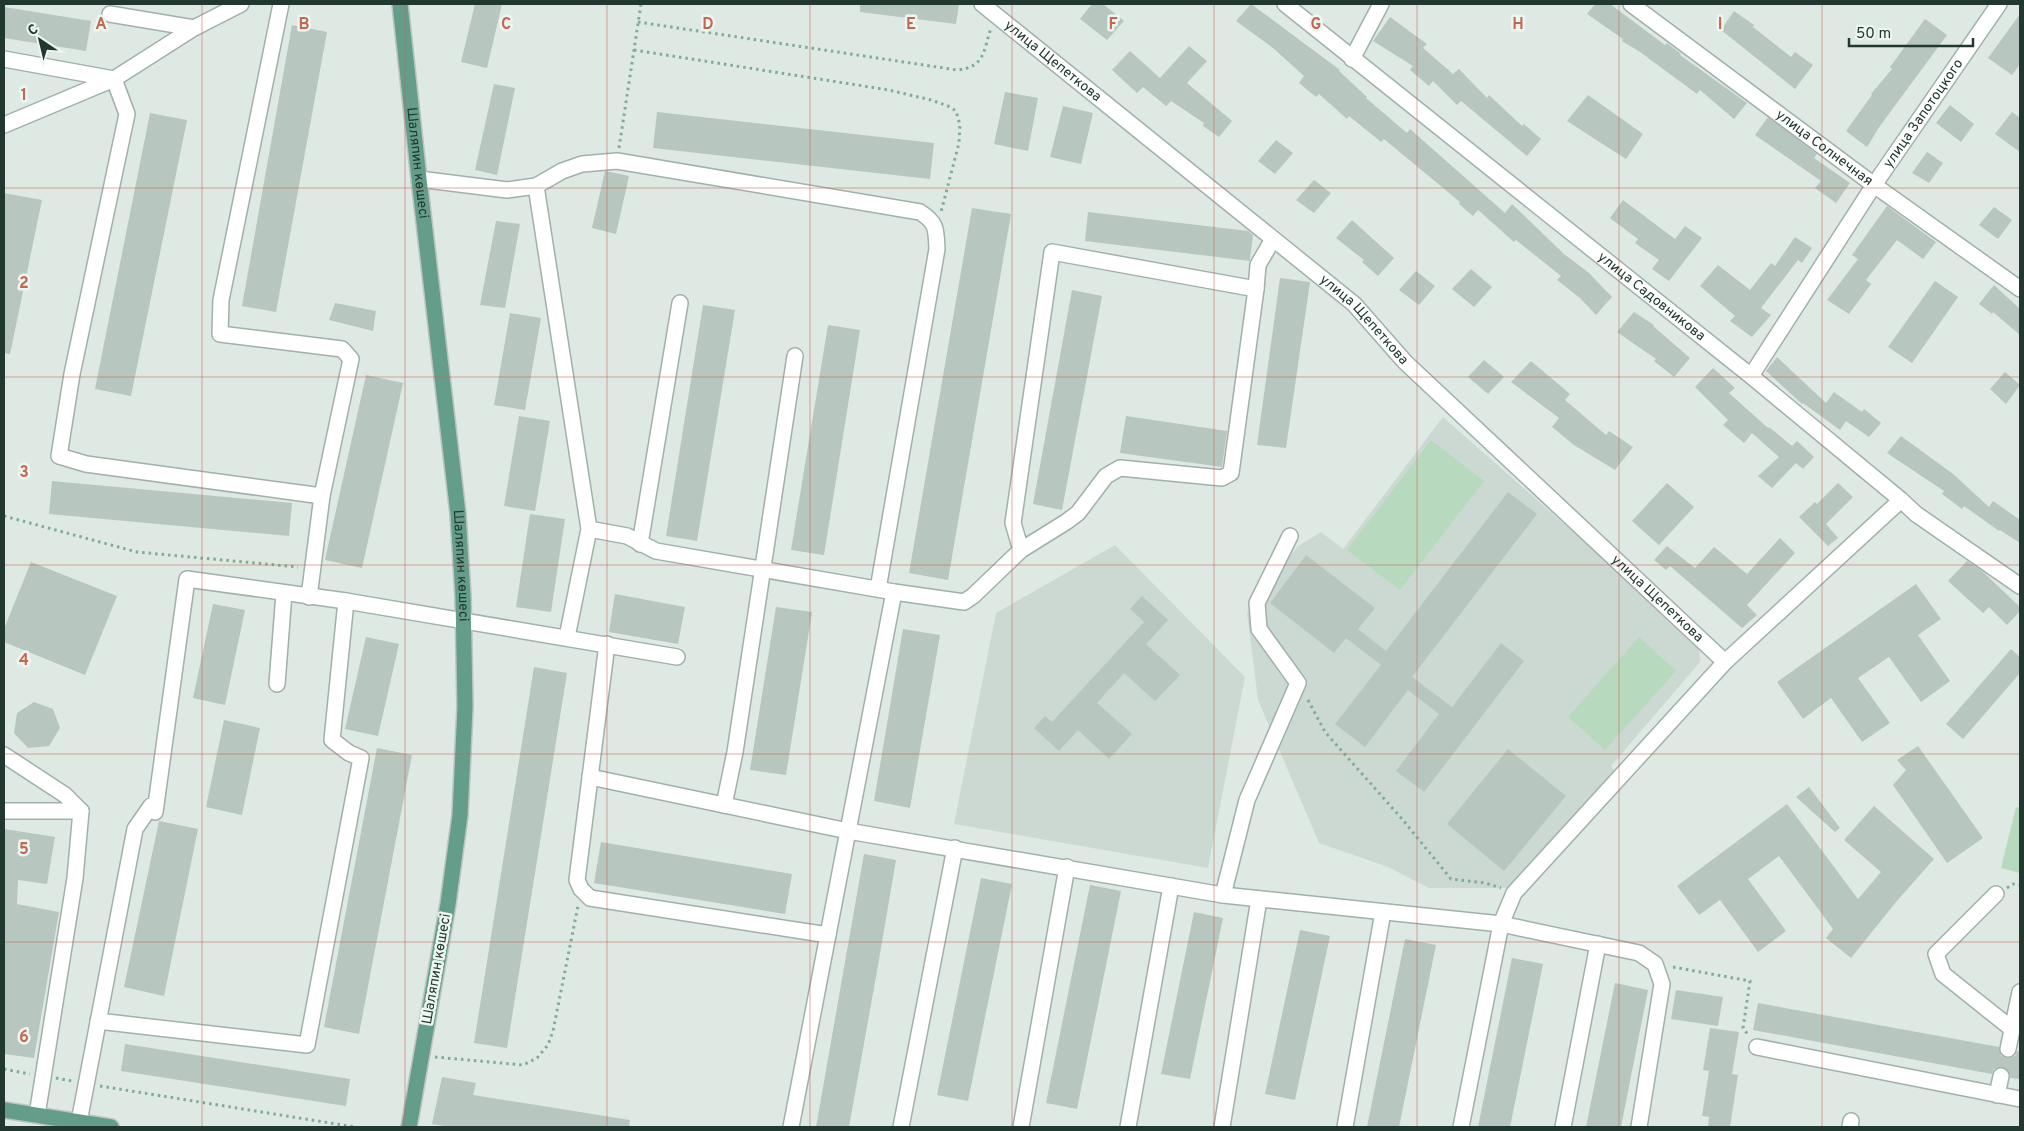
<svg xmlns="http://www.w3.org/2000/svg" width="2024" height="1131" font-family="Overpass,sans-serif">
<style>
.built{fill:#ccd9d2}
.grass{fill:#b7dabe}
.building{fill:#b7c6bf}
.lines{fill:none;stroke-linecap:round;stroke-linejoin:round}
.minor-tunnel{stroke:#b8c6bf;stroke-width:15;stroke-dasharray:15 8;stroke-linecap:butt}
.minor-casing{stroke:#a1b0aa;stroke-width:18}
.major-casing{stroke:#bcc3c1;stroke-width:18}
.path{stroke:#7fab9b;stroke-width:3;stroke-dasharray:2.5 4;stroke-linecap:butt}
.minor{stroke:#fff;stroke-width:15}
.major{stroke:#649d8a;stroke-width:15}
.grid{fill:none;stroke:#c36751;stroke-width:1;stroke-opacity:0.55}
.labels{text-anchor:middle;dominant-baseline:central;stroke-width:5;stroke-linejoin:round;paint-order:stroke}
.street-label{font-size:14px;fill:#203830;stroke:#eef6f1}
.grid-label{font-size:16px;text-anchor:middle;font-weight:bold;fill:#c36751;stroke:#eef6f1;stroke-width:5;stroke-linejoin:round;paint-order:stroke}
</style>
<rect width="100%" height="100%" fill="#dee9e3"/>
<g class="built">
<path d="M1443 417 1699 643 1700 662 1611 766 1615 771 1510 888H1429L1388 867 1319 843 1258 700 1247 613 1297 547 1321 532 1343 549Z"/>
<path d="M1115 545 1245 677 1208 868 954 824 996 613Z"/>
</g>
<g class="grass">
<path d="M1431 440 1484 481 1400 590 1347 550Z"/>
<path d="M1639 637 1676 671 1605 750 1568 717Z"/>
<path d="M2016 807 2020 808V873L2001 868Z"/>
</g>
<g class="building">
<path d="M475 4H502L487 68 461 62Z"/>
<path d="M860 4H959L956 24 860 12Z"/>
<path d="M1092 4H1103L1124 21 1107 40 1080 19Z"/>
<path d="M1251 4 1340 70 1339 71 1367 97 1366 98 1407 133 1410 129 1505 213 1512 204 1564 254 1589 273 1612 297 1596 315 1580 298 1557 280 1561 276 1516 240 1514 242 1478 210 1473 216 1459 204 1460 202 1384 139 1381 142 1349 116 1347 119 1319 94 1316 97 1299 83 1304 76 1273 48 1236 21Z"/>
<path d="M1595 4H1610L1665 45 1667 43 1681 54 1680 55 1747 103 1734 119 1700 90 1697 94 1640 52 1622 41 1623 39 1587 14Z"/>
<path d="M4 7 91 21 86 51 4 38Z"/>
<path d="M1734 11 1754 25 1753 27 1791 57 1795 52 1813 65 1795 89 1721 30Z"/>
<path d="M2020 14V64L2012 75 1988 58Z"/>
<path d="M1390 17 1427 44 1423 48 1453 74 1459 69 1487 98 1489 95 1522 126 1524 124 1541 139 1527 156 1461 101 1457 105 1433 81 1429 86 1410 70 1413 66 1373 41Z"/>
<path d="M1925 19 1947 35 1880 126 1867 147 1846 131 1872 95 1871 94 1892 69 1890 67Z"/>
<path d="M292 25 327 32 276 312 242 306Z"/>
<path d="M1189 46 1207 61 1187 83 1232 121 1219 137 1203 126 1204 123 1171 101 1166 106 1143 87 1137 93 1112 70 1130 51 1160 78Z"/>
<path d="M494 84 515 88 497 175 475 170Z"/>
<path d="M1005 92 1038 98 1028 151 994 144Z"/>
<path d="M1588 95 1643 134 1626 159 1567 121Z"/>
<path d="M1950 105 1974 124 1961 142 1936 123Z"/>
<path d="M1063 106 1093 113 1081 164 1050 157Z"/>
<path d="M657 112 934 143 930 179 653 148Z"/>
<path d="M2012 112 2020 118V152L1995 134Z"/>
<path d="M150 113 187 120 131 396 95 389Z"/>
<path d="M1768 117 1817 154 1814 158 1850 183 1836 203 1815 188 1821 181 1755 135Z"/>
<path d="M1276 140 1293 153 1275 174 1258 161Z"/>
<path d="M1927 152 1943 163 1929 183 1912 173Z"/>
<path d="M605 171 629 176 616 234 592 228Z"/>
<path d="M1314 180 1331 193 1314 213 1296 200Z"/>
<path d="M4 193 42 200 10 354 4 353Z"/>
<path d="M1623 200 1675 239 1685 226 1702 238 1669 281 1652 269 1659 260 1635 243 1638 239 1610 218Z"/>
<path d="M1887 206 1936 242 1923 259 1897 240 1866 280 1871 284 1849 314 1827 300 1858 259 1852 255Z"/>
<path d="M1994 207 2012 220 1998 239 1979 225Z"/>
<path d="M972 208 1011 214 948 580 909 573Z"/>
<path d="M1088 212 1248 231 1253 235 1250 259V261L1085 241Z"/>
<path d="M1352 220 1394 258 1378 276 1362 262 1364 260 1336 238Z"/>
<path d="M496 221 520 224 505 308 480 305Z"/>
<path d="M1795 237 1812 248 1802 263 1798 260 1761 308 1771 315 1752 337 1730 321 1735 316 1700 286 1718 265 1750 290 1771 263 1775 266Z"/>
<path d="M1471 269 1492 287 1474 307 1452 289Z"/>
<path d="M1416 271 1435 286 1419 305 1399 290Z"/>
<path d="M1280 278 1310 282 1286 448 1257 445Z"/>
<path d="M1935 281 1958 297 1912 363 1888 347Z"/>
<path d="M1994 285 2020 309V335L1993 312 1992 314 1979 304Z"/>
<path d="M1072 290 1102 296 1062 510 1033 504Z"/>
<path d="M335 303 376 311 373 331 329 320Z"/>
<path d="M703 305 735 310 697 541 666 536Z"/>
<path d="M1634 312 1654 325 1653 326 1690 358 1674 377 1654 361 1656 359 1617 332Z"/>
<path d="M510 313 541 318 525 410 494 405Z"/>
<path d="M828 325 860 330 824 555 791 550Z"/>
<path d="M1777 357 1826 403 1834 392 1862 412 1864 409 1881 423 1869 437 1846 421 1840 430 1803 403 1802 404 1766 371Z"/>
<path d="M1484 360 1504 377 1488 394 1468 377Z"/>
<path d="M1531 361 1570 394 1565 400 1606 435 1609 431 1633 447 1615 470 1574 445 1552 427 1559 418 1511 382Z"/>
<path d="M1713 368 1735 388 1729 393 1768 428 1769 427 1792 446 1797 441 1814 457 1803 469 1796 463 1772 488 1758 476 1779 457 1752 433 1744 443 1723 425 1728 420 1695 387Z"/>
<path d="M2005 372 2020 385 2006 404 1990 389Z"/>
<path d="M366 375 403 383 362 568 325 560Z"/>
<path d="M519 416 550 421 535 511 504 506Z"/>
<path d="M1126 416 1227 431 1222 467 1120 453Z"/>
<path d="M1901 436 1953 474 1989 507 1993 501 2020 520V543L2000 530 1999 531 1964 506 1962 509 1942 494 1944 491 1887 453Z"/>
<path d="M52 481 292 503 289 536 49 514Z"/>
<path d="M1667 483 1694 507 1659 545 1632 521Z"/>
<path d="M1838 483 1853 497 1826 524 1838 538 1828 546 1799 517 1815 502 1817 504Z"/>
<path d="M1508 492 1537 514 1412 677 1452 707 1501 643 1524 661 1424 792 1396 771 1439 714 1408 690 1365 747 1335 724 1381 665 1346 638 1334 653 1270 603 1306 555 1375 608 1358 629 1386 651Z"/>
<path d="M530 514 565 519 551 612 516 607Z"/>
<path d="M1780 538 1795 553 1747 605 1757 615 1742 628 1670 566 1666 570 1654 560 1667 546 1695 568 1714 547 1747 574Z"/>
<path d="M1967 561 1982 571 2020 607V611L2007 625 1989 607 1983 613 1948 581Z"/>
<path d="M31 562 117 596 85 675 4 642V629Z"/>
<path d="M1916 584 1941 619 1918 635 1950 681 1921 702 1889 657 1858 678 1890 723 1862 742 1831 698 1803 719 1777 682Z"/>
<path d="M615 594 685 607 678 644 609 632Z"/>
<path d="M1142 596 1168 620 1146 644 1180 675 1155 701 1124 673 1097 703 1132 734 1109 759 1078 730 1059 751 1034 728 1045 716 1052 722 1144 622 1130 609Z"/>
<path d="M213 604 245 610 225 705 193 698Z"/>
<path d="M776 607 812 612 786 775 750 770Z"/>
<path d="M903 629 940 635 910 808 874 801Z"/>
<path d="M366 637 399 644 378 736 345 729Z"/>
<path d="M2011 649 2020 657V673L1963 739 1946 724Z"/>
<path d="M534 667 567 673 507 1048 474 1043Z"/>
<path d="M34 702 53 709 60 728 49 746 28 748 14 733 17 713Z"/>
<path d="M224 720 260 728 242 815 206 807Z"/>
<path d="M1918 746 1983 838 1947 863 1893 785 1906 770 1897 760Z"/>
<path d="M377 748 412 755 359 1034 324 1027Z"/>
<path d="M1508 749 1566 796 1504 871 1447 824Z"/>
<path d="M1809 787 1840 828 1835 832 1796 797Z"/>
<path d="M1787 804 1858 899 1881 872 1844 840 1874 806 1934 859 1896 902 1851 958 1826 938 1833 929 1779 856 1748 879 1786 931 1758 952 1720 900 1699 915 1677 886Z"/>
<path d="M159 821 198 829 164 996 124 987Z"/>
<path d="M4 829 55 837 47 884 18 880 17 904 59 912 34 1058 4 1054Z"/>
<path d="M601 842 792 874 785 914 594 883Z"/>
<path d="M864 854 896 860 877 971 849 1127H816Z"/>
<path d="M981 878 1012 884 968 1101 937 1095Z"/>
<path d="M1090 885 1121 891 1077 1109 1046 1103Z"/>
<path d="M1194 912 1223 918 1190 1079 1161 1074Z"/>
<path d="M1300 930 1330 936 1295 1100 1265 1094Z"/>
<path d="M1405 939 1436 945 1399 1127H1367Z"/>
<path d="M1512 958 1543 964 1510 1127H1478Z"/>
<path d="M1615 983 1648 990 1621 1127H1586Z"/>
<path d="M1676 990 1723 997 1718 1026 1671 1019Z"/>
<path d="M1758 1003 1999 1047 2001 1056 2007 1058 2015 1056 2017 1051H2020V1079L2010 1078 2008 1069 2002 1067 1994 1069 1992 1074 1753 1030Z"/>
<path d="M1710 1028 1739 1032 1732 1074 1738 1075 1730 1127H1708L1709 1117 1702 1116 1709 1071 1703 1070Z"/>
<path d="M125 1044 350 1079 346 1106 121 1071Z"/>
<path d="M442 1077 476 1083 473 1095 630 1120 629 1127H450L432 1124Z"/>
</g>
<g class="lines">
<path class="minor-tunnel" d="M2001 1076 2008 1049"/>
<g class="minor-casing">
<g id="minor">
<path id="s1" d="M982 4 1354 304 1405 362 1725 662"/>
<path id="s2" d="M1285 4 1751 376 1901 500 1916 514 2020 586"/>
<path id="s3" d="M1631 4 1874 185 2020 289"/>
<path d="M110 14 194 28"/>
<path d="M4 59 114 79 127 114 72 374 59 456 86 464 322 496 351 359 342 349 220 334 221 300 281 4"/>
<path d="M1352 59 1381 4"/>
<path d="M4 125 114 79 194 28 241 4"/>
<path d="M419 179 507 190 536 186 562 171 582 164 617 161 920 212C937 223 936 229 937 249L878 589"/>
<path d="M536 186 589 529 567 637"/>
<path d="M1256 289 1258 265 1273 239"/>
<path id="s4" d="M1751 376 1874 185 1999 4"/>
<path d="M589 529 627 536 656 551 894 592 964 602 973 596 1021 550 1066 522 1078 513 1106 476 1120 468 1222 478 1231 473 1256 289 1052 252 1013 523 1021 550"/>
<path d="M640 544 680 303"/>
<path d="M309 597 322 496"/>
<path d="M607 644 577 880 581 889 590 898 828 935"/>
<path d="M277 684 284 593"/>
<path d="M4 755 65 795 81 811"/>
<path d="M590 777 848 831 1223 895 1501 924 1639 953 1655 964 1662 984 1639 1127"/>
<path d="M724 805 735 752 795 356"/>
<path d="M4 811H81"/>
<path d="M1996 894 1936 954 1943 974 2012 1029"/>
<path d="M1223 895 1247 800 1298 683 1259 629 1257 603 1290 536"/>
<path d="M98 1021 307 1045 361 758 349 753 332 740 346 601"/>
<path d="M1757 1047 2020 1099"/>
<path d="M2008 1049 2020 992"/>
<path d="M1997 1095 2001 1076"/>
<path d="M37 1115 75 878 81 811"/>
<path d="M79 1122 135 829 151 806 155 812 187 579 346 601 677 657"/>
<path d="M791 1127 894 592"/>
<path d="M901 1127 955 848"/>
<path d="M1021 1127 1067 867"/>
<path d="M1128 1127 1171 886"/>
<path d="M1222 1127 1259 899"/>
<path d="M1345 1127 1383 912"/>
<path d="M1461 1127 1501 924 1514 893 1725 662 1901 500"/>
<path d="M1563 1127 1598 944"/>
<path d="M1850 1127 1851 1121"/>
</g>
</g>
<g class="major-casing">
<g id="major">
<path id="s5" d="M400 4 419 179 458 514 463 596 465 707 460 815 448 904 409 1127"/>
<path d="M4 1110 111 1127"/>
</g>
</g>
<g class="path">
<path d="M638 22 957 70C985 67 983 52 991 28"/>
<path d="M634 50 889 90 931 100 948 106 956 111 960 125 959 143 941 212"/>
<path d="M619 148 641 4"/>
<path d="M4 516 137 552 298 567"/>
<path d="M1308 700 1325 732 1402 819 1451 879 1485 883 1501 888"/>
<path d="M2007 888 2013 884 2020 885"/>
<path d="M1673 967 1750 981 1743 1028 1749 1036"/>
<path d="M435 1057 523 1065 537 1058 548 1045 553 1031 578 906"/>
<path d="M4 1069 30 1074"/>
<path d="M56 1078 72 1081"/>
<path d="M100 1086 355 1127"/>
</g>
<use href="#minor" class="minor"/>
<use href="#major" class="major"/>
</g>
<path class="grid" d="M202 4V1127M405 4V1127M607 4V1127M810 4V1127M1012 4V1127M1214 4V1127M1417 4V1127M1619 4V1127M1822 4V1127M4 188H2020M4 377H2020M4 565H2020M4 754H2020M4 942H2020"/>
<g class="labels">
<g class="street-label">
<text stroke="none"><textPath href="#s1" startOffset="91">улица Щепеткова</textPath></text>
<text stroke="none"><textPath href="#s4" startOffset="314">улица Запотоцкого</textPath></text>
<text stroke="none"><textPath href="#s3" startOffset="241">улица Солнечная</textPath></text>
<text stroke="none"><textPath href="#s5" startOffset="160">Шаляпин көшесі</textPath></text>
<text stroke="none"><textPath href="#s2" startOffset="469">улица Садовникова</textPath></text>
<text stroke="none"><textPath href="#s1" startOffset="496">улица Щепеткова</textPath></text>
<text stroke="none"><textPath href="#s5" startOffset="565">Шаляпин көшесі</textPath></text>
<text stroke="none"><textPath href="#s1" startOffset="901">улица Щепеткова</textPath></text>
<text transform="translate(437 969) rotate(-80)">Шаляпин көшесі</text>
</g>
</g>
<g class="grid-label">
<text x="101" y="29">A</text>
<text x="304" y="29">B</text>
<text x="506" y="29">C</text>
<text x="708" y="29">D</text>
<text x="911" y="29">E</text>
<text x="1113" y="29">F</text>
<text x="1316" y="29">G</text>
<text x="1518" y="29">H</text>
<text x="1720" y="29">I</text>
<text x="24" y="100">1</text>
<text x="24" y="288">2</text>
<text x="24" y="477">3</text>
<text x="24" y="665">4</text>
<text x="24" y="854">5</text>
<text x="24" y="1042">6</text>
</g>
<rect width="2024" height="1131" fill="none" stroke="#203830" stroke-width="10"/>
<g transform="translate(40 40) rotate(325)" stroke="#eef6f1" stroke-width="4" paint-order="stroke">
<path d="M0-4L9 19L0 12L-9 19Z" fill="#203830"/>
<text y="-8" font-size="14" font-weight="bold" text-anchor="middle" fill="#203830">С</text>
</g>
<path d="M1849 38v8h124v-8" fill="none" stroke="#203830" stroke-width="2.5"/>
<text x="1856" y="38" font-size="15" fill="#203830" stroke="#eef6f1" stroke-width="4" paint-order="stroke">50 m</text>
</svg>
